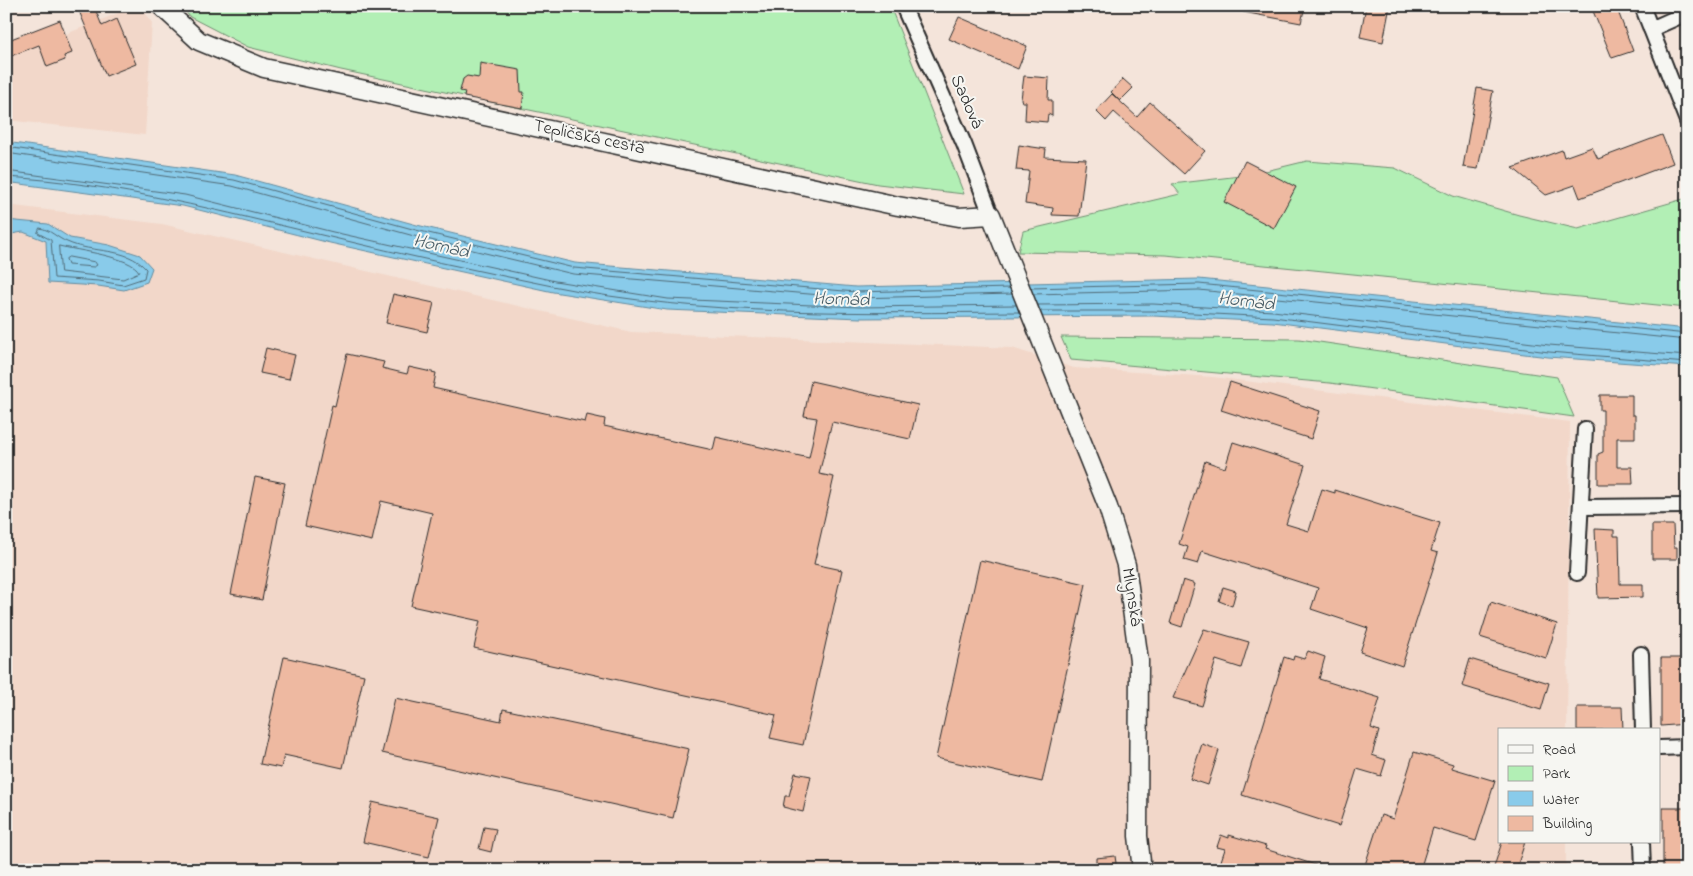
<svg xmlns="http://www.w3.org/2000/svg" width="1693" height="876" font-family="'Indie Flower',sans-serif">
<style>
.built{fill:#f2d7c9}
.green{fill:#b2efb5;stroke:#6e8d70}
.water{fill:#89cbea;stroke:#638b9e}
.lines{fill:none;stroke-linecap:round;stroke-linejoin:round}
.shore{stroke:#516b77;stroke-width:1}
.building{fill:#eeb9a1;stroke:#2b2b2b}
.minor-casing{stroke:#2b2b2b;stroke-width:18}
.tertiary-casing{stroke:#2b2b2b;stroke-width:21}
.minor{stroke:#f6f6f2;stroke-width:14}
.tertiary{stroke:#f6f6f2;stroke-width:18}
.labels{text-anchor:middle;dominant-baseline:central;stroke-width:4;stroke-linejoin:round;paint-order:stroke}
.street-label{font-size:18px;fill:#2b2b2b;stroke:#f6f6f2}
.water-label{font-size:19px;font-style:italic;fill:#475b64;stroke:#f6f6f2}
</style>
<rect width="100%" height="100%" fill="#f4e4da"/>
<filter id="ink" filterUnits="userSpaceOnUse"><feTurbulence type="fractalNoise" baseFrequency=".02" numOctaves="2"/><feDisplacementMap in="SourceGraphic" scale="10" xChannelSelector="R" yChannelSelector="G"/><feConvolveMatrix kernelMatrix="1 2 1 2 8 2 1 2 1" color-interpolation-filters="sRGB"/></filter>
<g filter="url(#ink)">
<g class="built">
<path d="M136 6H141L152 23 145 135 6 120V58Z"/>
<path d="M6 205 162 224 631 332 1012 348 1074 368 1213 377 1570 422 1567 730H1499V842H1566V870H6Z"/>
</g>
<g class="green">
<path d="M181 6H890L964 194 878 184 341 70 248 47 190 17Z"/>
<path d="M1307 161 1395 168 1453 196 1519 215 1578 229 1687 198V308L1166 255 1018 252 1023 231 1180 194 1172 184 1249 175Z"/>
<path d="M1061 337 1299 339 1557 377 1574 417 1330 383 1071 360Z"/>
</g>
<g class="water">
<path d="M6 142 235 175 417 225 575 263 856 287 1199 279 1687 329V367L1548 357 1273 322 1153 316 860 318 667 310 553 292 330 243 183 206 6 182Z"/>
<path d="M6 220 48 224 70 238 109 245 140 255 152 268 147 282 124 290 98 286 48 283 46 241 23 232 6 235Z"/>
</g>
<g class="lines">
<g class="shore">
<path d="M6 147 234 180 416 230 574 268 856 292 1010 288"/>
<path d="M6 153 232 186 414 236 573 274 856 298 1012 294"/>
<path d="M6 171 185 195 333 232 555 281 668 299 860 307 1016 305"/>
<path d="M6 177C116 183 223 212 330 237 404 255 478 271 552 286 705 317 863 313 1019 312"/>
<path d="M40 228C51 230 57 238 67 242 93 254 126 246 146 269L144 278 123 285 99 281 54 278 51 240 38 233Z"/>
<path d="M59 246C75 250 133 257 139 272L123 279 61 272Z"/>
<path d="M69 257 95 262 97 265 94 267 68 265 66 259Z"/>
<path d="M1031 288 1199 284 1687 334"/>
<path d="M1033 294 1199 290 1687 340"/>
<path d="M1038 305 1153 304 1273 311 1549 345 1687 356"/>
<path d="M1040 311H1153L1273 317 1549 352 1687 363"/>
</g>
</g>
<g class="building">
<path d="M77 6H94L102 26 117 19 136 64 106 76Z"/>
<path d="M1244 6H1305L1301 23 1243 12Z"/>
<path d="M1366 6H1390L1383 42 1360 37Z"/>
<path d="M1591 6H1616L1633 51 1612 58Z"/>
<path d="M959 17 1027 46 1018 69 949 39Z"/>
<path d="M60 20 72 53 64 56 65 60 47 67 39 45 6 58V41Z"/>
<path d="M480 63 520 70 521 92H524L522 108 464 97 465 92 460 91 463 79 467 76 479 78Z"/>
<path d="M1024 76 1049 78 1048 100H1052V116L1048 114 1047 122 1025 120 1026 102H1022L1021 99Z"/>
<path d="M1123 79 1133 88 1120 101 1111 92Z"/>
<path d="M1477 88 1493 91 1478 169 1463 167Z"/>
<path d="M1112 94 1137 117 1150 102 1205 151 1184 174 1114 112 1106 121 1096 111Z"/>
<path d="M1662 135 1673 163 1580 198 1575 185 1546 195 1513 168 1562 150 1564 157 1592 147 1598 159Z"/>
<path d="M1019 145 1046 149 1045 157 1086 159 1079 216 1052 215 1053 208 1025 204 1029 171 1016 170Z"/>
<path d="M1245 161 1296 187 1274 228 1224 202Z"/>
<path d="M393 294 434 303 427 332 386 323Z"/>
<path d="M266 348 295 355 289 379 260 373Z"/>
<path d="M347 354 384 362 382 368 407 374 409 367 436 373 433 388 585 422 587 415 605 419 604 426 713 450 716 437 809 458 817 418 804 416 811 381 918 405 910 439 832 422 819 474 834 477 814 564 842 570 803 745 770 738 776 715 474 648 480 621 411 606 432 513 381 501 372 541 305 526 332 405 335 406Z"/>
<path d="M1230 382 1320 411 1311 439 1221 410Z"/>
<path d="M1600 395H1632V415H1635V438H1617V467H1632L1633 484H1598V454L1603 452V410H1600Z"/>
<path d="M1233 442 1305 465 1286 524 1309 531 1322 489 1335 493V490L1440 523 1431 551 1438 553 1402 666 1360 652 1368 628 1311 609 1318 588 1202 551 1198 564 1184 560 1188 547 1179 544 1205 461 1225 468Z"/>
<path d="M255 477 285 483 262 600 231 594Z"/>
<path d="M1652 525H1673L1674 547H1677V559H1652Z"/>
<path d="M1595 529 1614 530V536H1619L1620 584H1643V597L1598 598Z"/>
<path d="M980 560 1086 584 1042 782 936 758Z"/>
<path d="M1183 580 1195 584 1182 627 1170 623Z"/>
<path d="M1223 587 1236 591 1232 606 1219 601Z"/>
<path d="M1491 602 1557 624 1546 658 1480 637Z"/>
<path d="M1204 629 1249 642 1241 668 1216 660 1202 706 1173 698Z"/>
<path d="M1308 651 1325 657 1319 679 1380 698 1371 728 1379 731 1372 755 1386 760 1381 776 1357 769 1339 826 1242 795 1284 657 1293 660 1294 656 1304 659Z"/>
<path d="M284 657 364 675 343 768 284 755 281 768 260 764Z"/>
<path d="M1661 658H1687V724L1661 726Z"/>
<path d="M1470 659 1549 683 1541 710 1462 686Z"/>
<path d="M395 698 501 721 503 709 689 749 673 818 382 753Z"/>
<path d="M1577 707H1622L1623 730H1577Z"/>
<path d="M1202 744 1219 750 1208 785 1190 779Z"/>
<path d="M1414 752 1453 764 1452 768 1495 781 1476 841 1433 828 1420 870H1380L1365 865 1381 815 1393 819Z"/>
<path d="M795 773 811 776 803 812 783 807 785 796H789Z"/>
<path d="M372 802 439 817 429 857 363 842Z"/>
<rect x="1663" y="808" width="24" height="62"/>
<path d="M484 827 496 829 491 852 479 849Z"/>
<path d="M1221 835 1229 838V835L1266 846 1265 849 1322 867V870H1218L1225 849 1217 847Z"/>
<path d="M1502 842H1525L1516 870H1493Z"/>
<path d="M1115 856 1117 870H1096V858Z"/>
</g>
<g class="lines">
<g class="minor-casing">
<g id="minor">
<path d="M903 6 964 144 991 215"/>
<path d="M1642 6 1651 29 1687 13"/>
<path d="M1651 29 1687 121"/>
<path d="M1582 507 1687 506"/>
<path d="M1577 573 1585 429"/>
<path d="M1641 654 1643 730"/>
<path d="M1659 748 1687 747"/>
<path d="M1642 842 1643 870"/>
</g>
</g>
<g class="tertiary-casing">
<path id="tertiary" d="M161 6 199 41 264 68 898 206 959 217 991 215 1108 507 1126 565 1139 661 1138 836 1142 870"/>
</g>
<use href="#minor" class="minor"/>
<use href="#tertiary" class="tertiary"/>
</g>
</g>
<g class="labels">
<g class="street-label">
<text transform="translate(966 102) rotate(66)">Sadová</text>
<text transform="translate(589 138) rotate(12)">Tepličská cesta</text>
<text transform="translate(1131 597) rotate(81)">Mlynská</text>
</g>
<g class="water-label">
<text transform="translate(441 247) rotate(13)">Hornád</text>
<text transform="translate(841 300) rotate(2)">Hornád</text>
<text transform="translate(1246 302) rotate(7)">Hornád</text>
</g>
</g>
<rect width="1693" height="876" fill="none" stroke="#f6f6f2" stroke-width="25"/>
<rect x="12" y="12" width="1668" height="851" fill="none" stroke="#2b2b2b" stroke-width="2" filter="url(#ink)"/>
<rect x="1498" y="728" width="162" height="115" fill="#f6f6f2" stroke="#a5a5a2"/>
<rect x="1508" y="745" width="25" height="8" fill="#f6f6f2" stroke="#a5a5a2"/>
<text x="1543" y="754" font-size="15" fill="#2b2b2b">Road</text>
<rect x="1508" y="766" width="25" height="15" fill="#b2efb5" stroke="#a5a5a2"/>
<text x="1543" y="778" font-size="15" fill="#2b2b2b">Park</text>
<rect x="1508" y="791" width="25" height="15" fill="#89cbea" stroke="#a5a5a2"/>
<text x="1543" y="804" font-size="15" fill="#2b2b2b">Water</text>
<rect x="1508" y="816" width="25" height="15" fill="#eeb9a1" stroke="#a5a5a2"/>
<text x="1543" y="828" font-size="15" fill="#2b2b2b">Building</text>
</svg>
